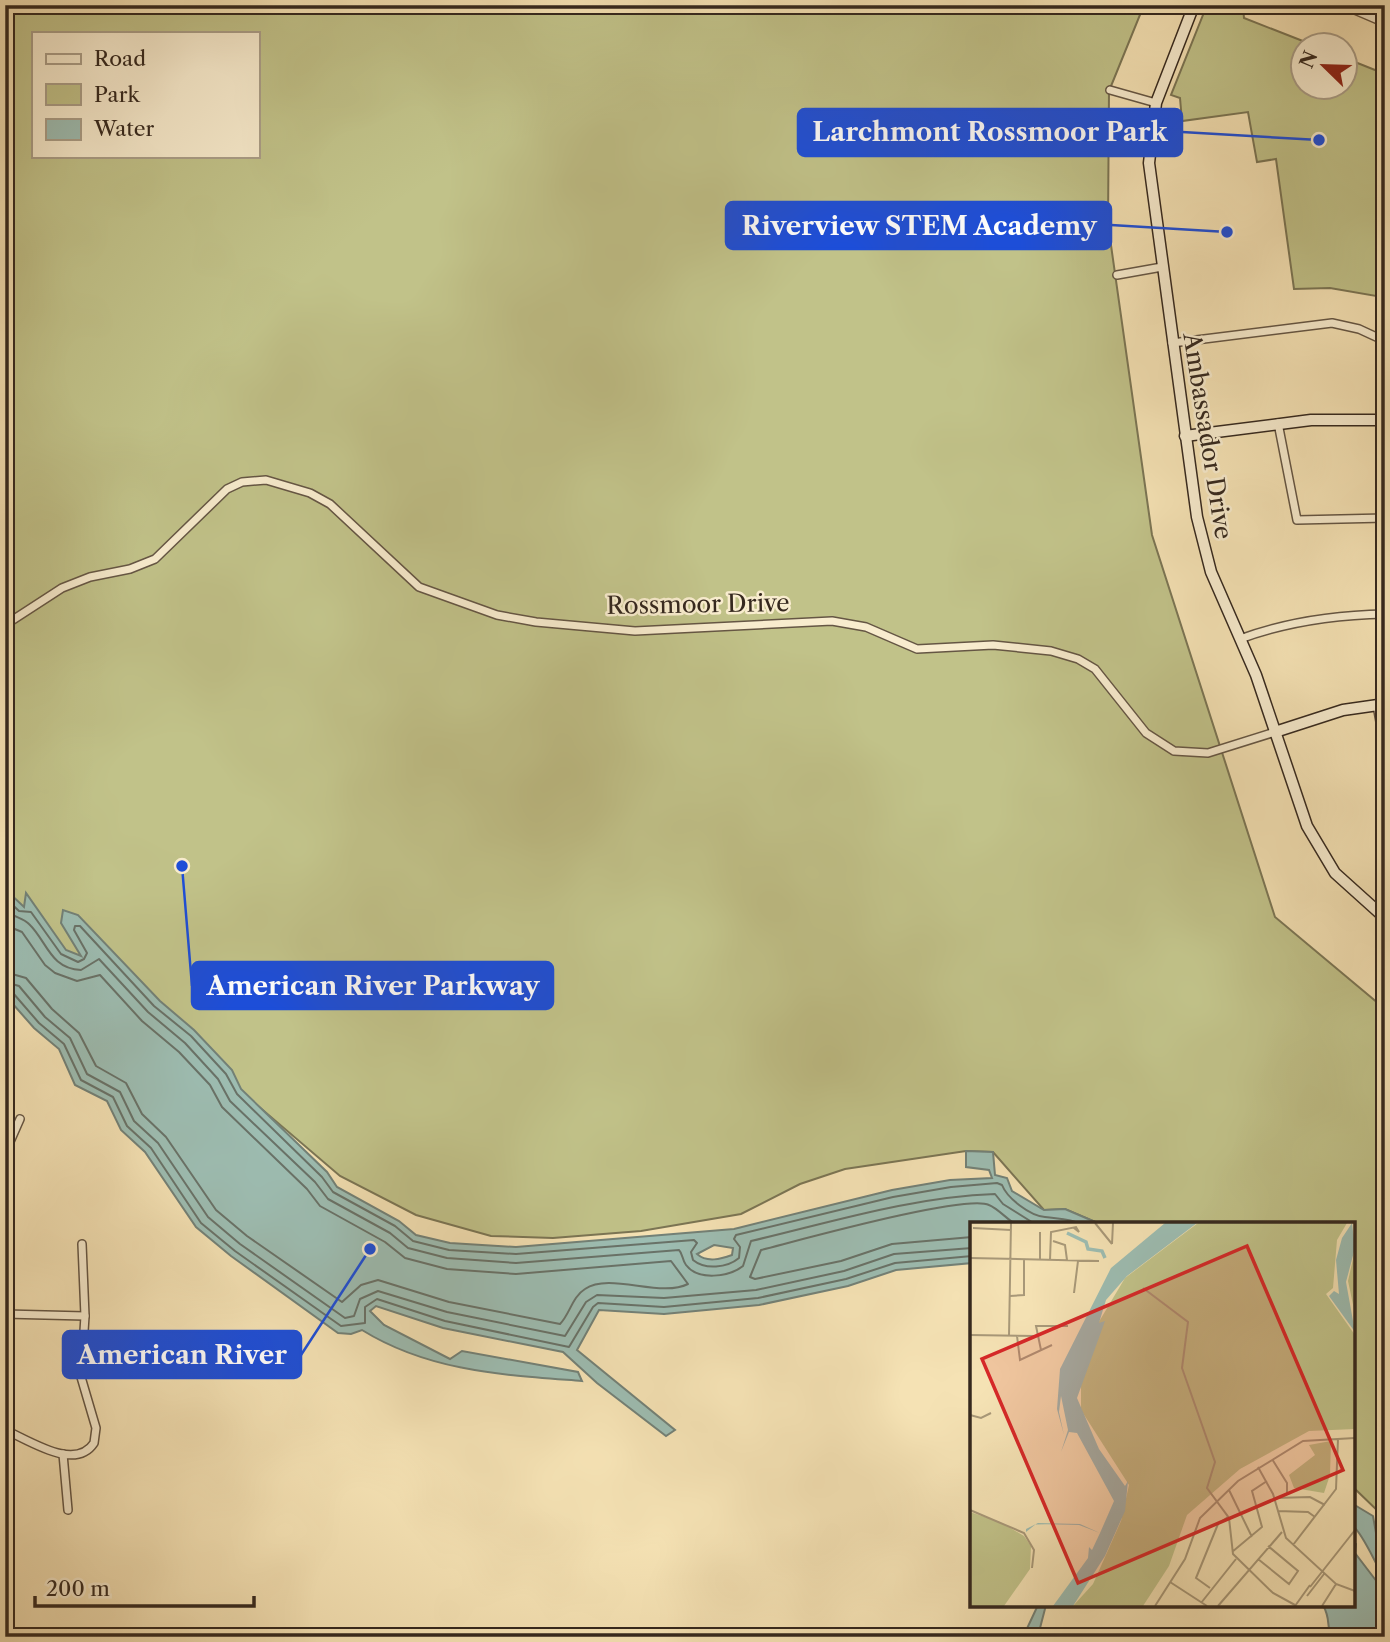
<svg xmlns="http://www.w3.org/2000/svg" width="1390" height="1642" font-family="'Libre Caslon Text',serif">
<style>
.green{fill:#c1c289;stroke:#7b7554;stroke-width:2;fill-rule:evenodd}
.water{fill:#9dbdb2;stroke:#738177;stroke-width:2;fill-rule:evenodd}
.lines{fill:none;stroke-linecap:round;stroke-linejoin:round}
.shore{stroke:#697268;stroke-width:2}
.street-casing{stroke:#655644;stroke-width:10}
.secondary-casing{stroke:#35281e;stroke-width:13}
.street{stroke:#f8ecce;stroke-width:7}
.secondary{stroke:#f8ecce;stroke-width:10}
.labels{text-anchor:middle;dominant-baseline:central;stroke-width:5;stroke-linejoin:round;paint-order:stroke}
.street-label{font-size:24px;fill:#35281e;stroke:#f8ecce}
.inset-river{fill:none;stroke:#9dbdb2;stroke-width:3.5}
.inset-road{fill:none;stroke:#a89878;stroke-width:2}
.view{fill:#d62828;fill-opacity:0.15;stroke:#d62828;stroke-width:3.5}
.inset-edge{fill:none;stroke:#35281e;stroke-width:3.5}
.leader{fill:none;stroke:#1d4ed8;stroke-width:2.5}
.callout-dot{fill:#1d4ed8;stroke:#f8ecce;stroke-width:2.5}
.callout{fill:#1d4ed8;stroke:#1d4ed8;stroke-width:2.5}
.callout-label{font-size:26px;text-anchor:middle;font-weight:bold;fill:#fff}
</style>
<rect width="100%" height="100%" fill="#f5e2b4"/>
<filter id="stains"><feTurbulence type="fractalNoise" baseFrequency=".00286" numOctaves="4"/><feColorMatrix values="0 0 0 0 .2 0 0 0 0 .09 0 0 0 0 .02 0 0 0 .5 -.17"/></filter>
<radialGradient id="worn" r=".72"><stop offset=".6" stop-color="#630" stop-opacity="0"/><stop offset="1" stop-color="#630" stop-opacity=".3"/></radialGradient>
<g class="green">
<path d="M5 5H1144L1109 91 1108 224 1152 535 1275 917 1385 1009V1518L1353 1487V1224H1100L1065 1209 1044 1210 993 1152 966 1151 845 1169 800 1184 741 1214 641 1231 553 1238 491 1236 416 1215 340 1176 216 1070 98 990 5 897ZM33 33H257V156H33Z"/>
<path d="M1207 5H1239L1243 7 1244 18 1313 45 1302 46V88H1344L1345 58 1385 74V280L1376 296 1330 288 1294 289 1276 159 1257 162 1248 112 1182 121 1180 98 1171 95Z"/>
</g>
<g class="water">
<path d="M5 889 24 907 26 893 66 950 81 956 61 923 63 910 78 915 160 1001 194 1030 232 1070 241 1089 327 1172 337 1187 399 1221 416 1235 450 1243 516 1247 734 1229 892 1190 950 1180 992 1178 989 1170 966 1167V1151L993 1152 995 1175 1007 1178 1012 1191 1044 1210 1065 1209 1100 1224H972V1263L896 1270 848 1286 759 1305 664 1314 599 1310 577 1350 675 1430 666 1436 597 1383 563 1352 443 1328 376 1306 370 1311 384 1325 450 1359 462 1351 578 1372 582 1381C505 1375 430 1372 362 1330L351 1334 338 1333 231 1256 196 1227 145 1152 121 1130 107 1101 75 1085 59 1049 34 1028 5 995ZM714 1245 733 1248 732 1255C721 1259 707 1263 697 1254Z"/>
<path d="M1353 1504 1373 1516 1376 1533 1385 1550V1579C1376 1566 1364 1535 1353 1526Z"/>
<path d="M1353 1542 1356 1544 1355 1553 1384 1591 1385 1637H1331C1326 1623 1331 1620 1323 1605H1353Z"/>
<path d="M1038 1605H1046L1040 1628 1032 1637H1023Z"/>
</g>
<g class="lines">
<g class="shore">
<path d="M5 898 19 911 31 912 61 954 78 962 84 959 87 953 74 930 75 926H80L154 1006 191 1036 226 1074 237 1094 322 1177 333 1192 395 1226 413 1241 449 1250 516 1254 694 1240 697 1243 691 1252 693 1260C705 1270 727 1268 739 1258L740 1247 734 1239 736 1235 893 1197 951 1187 997 1183 1002 1185C1007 1198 1030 1216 1045 1217 1060 1219 1068 1218 1082 1224"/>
<path d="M5 910C13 917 23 918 29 924 47 941 50 969 81 970L99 959 148 1012 185 1043 218 1079 230 1101 315 1182 328 1199 390 1233 408 1248 447 1258 516 1263 679 1250C683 1254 682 1260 686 1265 698 1281 729 1277 743 1266L751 1241C832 1222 911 1197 995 1194L1003 1204 1035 1224"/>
<path d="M5 925 22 932 45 965 55 973 77 981 100 975 142 1021 179 1052 210 1085 222 1107 307 1189 320 1206 385 1242 405 1258 447 1269 516 1274 671 1261 688 1284C660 1298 610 1272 585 1289 572 1297 570 1314 560 1324L449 1302 378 1280 361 1285 342 1302 247 1236 216 1210 166 1137 142 1114 126 1083 96 1066 79 1033 52 1009 26 978 5 972"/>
<path d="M5 982 19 986 45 1017 70 1038 87 1074 120 1092 134 1121 158 1143 208 1217 240 1244 345 1318 354 1316 360 1299 378 1291 447 1312 565 1336 586 1302 597 1295 664 1298 756 1290 844 1271 894 1254 972 1248"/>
<path d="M5 991 13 993 39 1023 64 1044 81 1080 113 1097 127 1126 151 1148 201 1223 235 1251 341 1326 365 1323V1307L377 1299 445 1321 569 1347 593 1307 598 1303 664 1307 758 1298 846 1279 895 1263 972 1256"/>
<path d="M972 1237 892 1244 841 1261 755 1279 750 1277 761 1250C797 1241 965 1194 989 1205 997 1208 1007 1219 1015 1224"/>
</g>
<g class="street-casing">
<g id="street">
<path d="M1343 5 1385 23"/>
<path d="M1110 90 1156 103"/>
<path d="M1117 275 1162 267"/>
<path d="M1172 343 1332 323 1359 329 1385 341"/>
<path d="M1382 420 1385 396"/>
<path d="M1278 423 1297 520 1385 518"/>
<path d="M5 625 62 588 90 577 130 569 155 559 227 489 242 482 266 480 310 493 330 504 419 587 497 615 536 622 635 631 832 621 866 627 917 649 993 645 1051 651 1078 659 1095 669 1146 733 1174 751 1208 753 1275 732"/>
<path d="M1240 639C1286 622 1336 615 1385 614"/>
<path d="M1377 705 1385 749"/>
<path d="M5 1153 20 1119"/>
<path d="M5 1314 85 1316"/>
<path d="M5 1430C29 1440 75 1472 94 1443L96 1428 81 1377 85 1316 82 1244"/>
<path d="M63 1454 68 1510"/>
</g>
</g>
<g class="secondary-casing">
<g id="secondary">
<path d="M1194 5 1156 103 1149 163 1197 517 1211 572 1256 675 1307 826 1335 873 1385 918"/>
<path d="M1185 436 1311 420H1385"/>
<path d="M1275 732 1343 710 1385 704"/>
</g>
</g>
<use href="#street" class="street"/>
<use href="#secondary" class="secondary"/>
</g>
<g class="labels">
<g class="street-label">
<text transform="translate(1208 436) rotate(81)">Ambassador Drive</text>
<text transform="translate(698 604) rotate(-1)">Rossmoor Drive</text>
</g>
</g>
<g transform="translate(970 1222)">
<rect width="385" height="385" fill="#f5e2b4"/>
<path d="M228 1H377L367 18 363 66 356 72 385 113V207L339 209 270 247 217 293 199 344 173 384H103L123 362 151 299 159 263 111 188V159L124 108 155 56ZM385 28V92L378 59ZM361 219 360 253 354 271 324 266 319 253 345 233 339 223ZM0 290 30 300 54 314 61 324 60 347 34 384H0Z" fill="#c1c289"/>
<path d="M195 1H227L157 54 136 78 129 101 135 99 107 176 129 227 155 264 158 259 155 289 135 334 103 384H83L118 336 119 325 122 328 130 311 109 303 66 302 56 310V307L68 301 110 302 130 311 144 279 107 211 99 210 91 230 98 208 91 174 89 190 94 213 87 187 90 147 141 46ZM382 1 385 26 376 60 385 110 359 74 364 69 369 72 366 38 372 16Z" fill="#9dbdb2"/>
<path class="inset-river" d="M97 11 116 20 118 27 132 29 135 36"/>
<path class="inset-road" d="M125 1 142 22M3 6 41 8M70 10V37M83 19 95 23 97 38M142 22 143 1M0 36 129 39M80 38 81 10 106 5 109 10 104 6M173 66 218 100 212 146 245 240 237 266 259 296 263 332 303 371 325 383M104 71 108 39M40 74 54 73V37M0 113 66 114M39 114 41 1M47 114 50 138 82 123M71 128 66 104H98M0 193 11 196 21 191M302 237 317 261V273M288 245 303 272 316 316 366 362 385 369M259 268 282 315M304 276 340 275 355 283M0 288 54 311 64 328 62 346M308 289 338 290 345 295M323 323 366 267 368 217M262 330 292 305 282 269 297 259M288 337 319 362 328 349 298 324M200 360 237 384M340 365 385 308M240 366 226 356 248 302 258 295M337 374 354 352M231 381 266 337M185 384 215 337 230 296 268 259 333 219 385 216M248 384 312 310M325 384 340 363M352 384 366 362"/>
<path class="view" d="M277 24 373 248 108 361 12 137Z"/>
<rect width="385" height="385" class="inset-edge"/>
</g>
<path class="leader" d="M1319 140L1182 132M1227 232L1111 225M182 866L192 986M370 1249L301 1355"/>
<g class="callout-dot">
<circle cx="1319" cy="140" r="7"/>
<circle cx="1227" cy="232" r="7"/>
<circle cx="182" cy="866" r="7"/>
<circle cx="370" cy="1249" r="7"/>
</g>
<g class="callout">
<rect x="798" y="109" width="384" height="47" rx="7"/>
<rect x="726" y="202" width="385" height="47" rx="7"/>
<rect x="192" y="962" width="361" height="47" rx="7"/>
<rect x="63" y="1331" width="238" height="47" rx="7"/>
</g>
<g class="callout-label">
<text x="990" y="141">Larchmont Rossmoor Park</text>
<text x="919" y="235">Riverview STEM Academy</text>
<text x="373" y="995">American River Parkway</text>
<text x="182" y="1364">American River</text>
</g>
<rect width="1390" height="1642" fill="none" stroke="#f5e2b4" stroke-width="28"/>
<rect x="7" y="7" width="1376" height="1628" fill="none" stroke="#35281e" stroke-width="3.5"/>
<rect x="14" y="14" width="1362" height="1614" fill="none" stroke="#35281e" stroke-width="2"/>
<rect x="32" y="32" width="228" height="126" fill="#f8ecce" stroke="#aa9e88" stroke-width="2"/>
<rect x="46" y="54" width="35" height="10" fill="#f8ecce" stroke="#aa9e88" stroke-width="2"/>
<text x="94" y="66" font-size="21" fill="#35281e">Road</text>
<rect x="46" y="84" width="35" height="21" fill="#c1c289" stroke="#aa9e88" stroke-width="2"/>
<text x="94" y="102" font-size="21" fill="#35281e">Park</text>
<rect x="46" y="119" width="35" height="21" fill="#9dbdb2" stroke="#aa9e88" stroke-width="2"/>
<text x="94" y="136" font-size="21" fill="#35281e">Water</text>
<g transform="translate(1324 66) rotate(293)"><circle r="33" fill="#f8ecce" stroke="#aa9e88" stroke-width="2"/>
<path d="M0-5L12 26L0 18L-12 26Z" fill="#8f2418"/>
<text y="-10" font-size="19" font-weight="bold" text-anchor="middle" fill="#35281e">N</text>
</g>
<path d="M35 1596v10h219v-10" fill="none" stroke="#35281e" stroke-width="3.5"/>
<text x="46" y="1596" font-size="21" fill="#35281e" stroke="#f8ecce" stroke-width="5" paint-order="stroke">200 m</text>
<rect width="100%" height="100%" filter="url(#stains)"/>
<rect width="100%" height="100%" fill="url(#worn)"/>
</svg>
